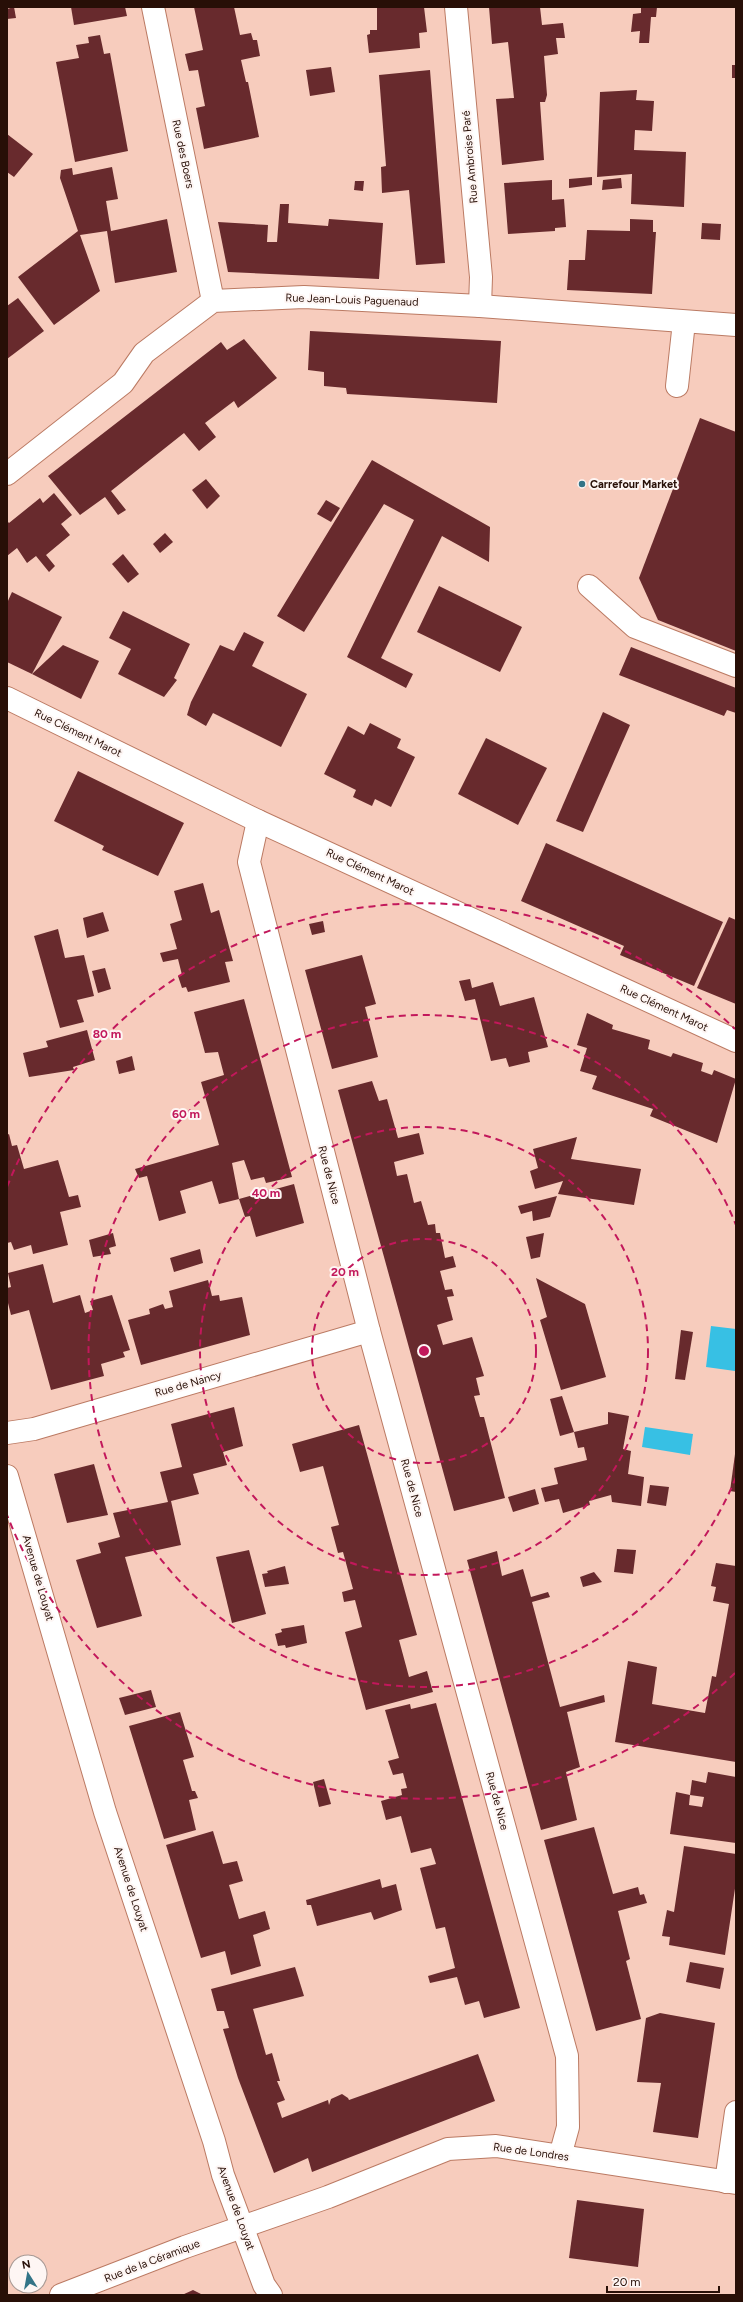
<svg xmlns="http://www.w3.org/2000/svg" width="743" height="2302" font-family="Figtree,sans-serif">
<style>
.water{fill:#37c0e4}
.building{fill:#682a2d}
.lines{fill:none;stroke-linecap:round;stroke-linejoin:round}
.minor-casing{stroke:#bb7a63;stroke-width:24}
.minor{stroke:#fff;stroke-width:22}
.ring{fill:none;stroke:#c2185b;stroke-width:2;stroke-dasharray:7 5}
.poi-dot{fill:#337487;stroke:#fef6f4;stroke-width:1.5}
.labels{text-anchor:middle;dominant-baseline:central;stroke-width:4;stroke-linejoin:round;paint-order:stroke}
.street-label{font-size:11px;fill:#280f07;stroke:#fef6f4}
.poi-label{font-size:11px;font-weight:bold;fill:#280f07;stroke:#fef6f4;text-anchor:start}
.centre{fill:#c2185b;stroke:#fef6f4;stroke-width:2}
.ring-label{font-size:12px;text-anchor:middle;font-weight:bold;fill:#c2185b;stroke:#fef6f4;stroke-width:4;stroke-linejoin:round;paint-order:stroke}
</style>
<rect width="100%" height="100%" fill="#f7ccbd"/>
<g class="water">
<path d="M711 1326 736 1329 735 1371 706 1367Z"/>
<path d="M645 1427 693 1434 690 1455 642 1447Z"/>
</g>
<g class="building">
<path d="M14 7 16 18 7 19V9Z"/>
<path d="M71 7H125L127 16 74 25Z"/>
<path d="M194 7H234L240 35 251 33 253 40H257L260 56 241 60 246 82H248L259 137 204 149 196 108 205 106 202 91 198 70 189 71 185 54 203 50Z"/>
<path d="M377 7H424L427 32 419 33 420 48 369 53 367 35 370 34V30H377Z"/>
<path d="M489 7H540L542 25 563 23 565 38H556L558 54 544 56 547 95 545 102H540L544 160 502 165 496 99 514 98 508 42 492 44Z"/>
<path d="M641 7H657L656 17H651L649 43H639L640 31 631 32 633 14 641 13Z"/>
<path d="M100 35 104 54 110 53 128 151 75 162 56 62 79 58 76 45 89 43 88 37Z"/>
<rect x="732" y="65" width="4" height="13"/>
<path d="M331 67 335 92 310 96 306 70Z"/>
<path d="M430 70 445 263 416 265 409 190 382 193 381 167 386 166 379 75Z"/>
<path d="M637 90 636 100 654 101 652 131 635 130 634 150 686 152 684 207 631 204 632 174 597 177 600 92Z"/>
<path d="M7 134 33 154 14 177 7 172Z"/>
<path d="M112 167 118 199 106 201 111 231 167 219 177 272 115 283 107 231 80 235 100 291 54 325 18 277 78 231 60 178 61 170 72 168 73 175Z"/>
<path d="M592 177V185L569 188V179Z"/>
<path d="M621 178 622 188 602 190 603 180Z"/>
<path d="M552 180V200L564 199 566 227 555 228V231L508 234 504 183Z"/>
<path d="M355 181H364L363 191 354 190Z"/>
<path d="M280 204H289L288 223 328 226 329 219 383 223 379 279 228 272 218 222 268 225 267 242H277Z"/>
<path d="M630 219 653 220V232H656L652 294 567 290 569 260H585L587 230 630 231Z"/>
<path d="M702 223 721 224 720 240 701 239Z"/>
<path d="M18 298 44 331 7 359V306Z"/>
<path d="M310 331 501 341 497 403 347 394 346 388 324 386V372L308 370Z"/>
<path d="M244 339 277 378 238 408 234 401 205 423 216 437 199 451 184 433 111 491 126 510 118 515 105 497 80 515 48 476 221 342 227 350Z"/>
<path d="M700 418 736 432V651L658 620 639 578Z"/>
<path d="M372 460 490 527 489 562 442 536 381 658 413 674 406 688 347 657 414 520 384 504 304 632 277 616Z"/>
<path d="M206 479 220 496 207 509 192 490Z"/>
<path d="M54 493 72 515 61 524 70 535 46 555 55 566 49 572 36 556 27 563 17 548 7 556V521L9 523 40 498 43 503Z"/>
<path d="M326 500 340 508 331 522 317 514Z"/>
<path d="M165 533 173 542 160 553 153 544Z"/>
<path d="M123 554 139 574 128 583 112 564Z"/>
<path d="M439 586 522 627 500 672 417 632Z"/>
<path d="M12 592 62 617 32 674 7 662V603Z"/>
<path d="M123 611 190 644 174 678 177 680 164 697 118 674 131 649 109 638Z"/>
<path d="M244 632 264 642 252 666 307 694 281 747 213 713 206 726 187 715 191 702 220 645 234 651Z"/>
<path d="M63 645 99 661 81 699 32 674Z"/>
<path d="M631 647 736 688V713L727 710 724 716 619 675Z"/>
<path d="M603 712 630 725 583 832 556 821Z"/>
<path d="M370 723 401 739 397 748 415 757 391 807 375 799 372 806 353 797 356 790 324 774 348 726 364 735Z"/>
<path d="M486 738 547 768 518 825 458 794Z"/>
<path d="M78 771 184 823 158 876 102 850 104 846 54 821Z"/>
<path d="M546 843 723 922 694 986 620 955 624 946 521 901Z"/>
<path d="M203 883 211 913 219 910 233 961 225 962 230 982 188 992 186 987 182 988 178 976 182 975 178 959 163 962 160 953 177 949 170 924 182 920 174 891Z"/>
<path d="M103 912 109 931 87 938 83 918Z"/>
<path d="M729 917 736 920V1004L697 988Z"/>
<path d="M323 921 325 932 312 935 309 924Z"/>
<path d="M58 929 65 958 84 955 94 996 77 1000 84 1022 60 1028 34 936Z"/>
<path d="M362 955 376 1004 365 1007 378 1057 332 1069 305 970Z"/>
<path d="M105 968 111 989 98 993 92 971Z"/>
<path d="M470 979 472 988 493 982 500 1006 534 997 548 1047 528 1052 530 1062 509 1067 506 1058 491 1061 475 999 465 1001 459 981Z"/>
<path d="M244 999 292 1177 266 1183 264 1177 251 1180 244 1160 232 1163 239 1199 294 1184 304 1223 256 1237 250 1216 245 1217 239 1199 219 1204 212 1181 180 1191 186 1213 159 1221 147 1176 139 1178 135 1169 219 1145 201 1082 224 1075 218 1052 205 1053 194 1012Z"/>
<path d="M587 1013 613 1025 612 1029 650 1040 648 1049 671 1057 673 1053 703 1063 701 1071 712 1075 714 1070 736 1079 717 1143 650 1116 653 1109 592 1089 597 1076 580 1071 587 1048 577 1045Z"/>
<path d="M87 1030 95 1060 73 1067 74 1070 29 1077 23 1053 48 1047 46 1041Z"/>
<path d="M132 1056 135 1070 119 1074 116 1061Z"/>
<path d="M372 1081 379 1101 387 1099 398 1138 419 1133 424 1154 394 1162 397 1176 407 1174 414 1203 421 1201 428 1225 435 1224 436 1233H440L445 1258 453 1256 456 1267 440 1271 445 1290 452 1289 454 1296 447 1297 453 1320 437 1325 443 1345 472 1337 484 1376 476 1378 480 1395 474 1396 480 1417H484L505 1498 454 1511 338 1090Z"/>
<path d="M9 1134 12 1146 17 1145 24 1169 58 1160 69 1197 78 1195 81 1207 60 1212 68 1245 33 1254 31 1245 14 1250 11 1242 7 1243V1135Z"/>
<path d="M577 1137 571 1159 641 1169 634 1205 558 1194 563 1181 535 1189 530 1171 538 1168 533 1149Z"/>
<path d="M557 1196 550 1217 533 1221 532 1211 521 1214 518 1206Z"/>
<path d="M113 1233 116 1246 109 1248 111 1254 93 1257 89 1240Z"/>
<path d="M544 1233 540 1257 531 1259 526 1237Z"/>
<path d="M200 1249 203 1263 174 1272 170 1258Z"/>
<path d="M43 1264 53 1303 80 1295 85 1313 93 1310 90 1301 112 1295 130 1350 123 1352 125 1357 101 1364 104 1376 51 1390 29 1310 11 1315 7 1299V1288L11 1287 8 1273Z"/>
<path d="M536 1278 585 1304 606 1377 561 1390 540 1320 547 1317Z"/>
<path d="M208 1280 212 1296 219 1295 220 1301 242 1297 250 1335 141 1365 128 1320 150 1314 149 1309 163 1304 165 1309 173 1307 169 1291Z"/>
<path d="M681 1330 693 1332 685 1380 675 1379Z"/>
<path d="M562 1396 574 1432 560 1436 550 1399Z"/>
<path d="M234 1407 243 1446 223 1452 227 1465 193 1474 199 1494 171 1501 181 1545 125 1557 142 1616 97 1628 76 1560 101 1553 98 1543 120 1537 113 1513 168 1502 160 1472 182 1467 171 1424Z"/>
<path d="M608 1412 629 1416 623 1449 631 1451 628 1474 644 1477 641 1506 612 1502 611 1495 589 1501 590 1505 563 1513 559 1499 545 1502 541 1488 558 1484 554 1468 587 1460 584 1447 578 1448 574 1432 608 1424Z"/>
<path d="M359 1425 417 1635 399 1640 409 1677 427 1671 433 1692 366 1710 345 1632 362 1627 355 1600 344 1602 342 1592 353 1589 343 1552 338 1553 331 1527 339 1525 323 1466 300 1472 292 1444Z"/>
<path d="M735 1454 736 1455V1492L730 1491Z"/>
<path d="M94 1464 108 1515 67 1523 54 1474Z"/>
<path d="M650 1485 669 1487 666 1506 647 1503Z"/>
<path d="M535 1489 539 1504 513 1512 508 1497Z"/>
<path d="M617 1549 636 1550 633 1574 614 1572Z"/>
<path d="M249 1550 266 1614 232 1623 216 1557Z"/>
<path d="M497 1551 502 1576 523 1569 531 1597 548 1592 550 1597 532 1602 560 1707 604 1695 605 1702 567 1712 580 1767 566 1772 577 1820 541 1830 467 1560Z"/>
<path d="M716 1563 736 1566V1762L615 1742 628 1661 657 1667 652 1704 705 1713 712 1676 716 1677 729 1604 713 1601 716 1587 711 1586Z"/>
<path d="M285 1566 289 1584 265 1587 262 1574 268 1573 267 1571Z"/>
<path d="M594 1572 602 1582 583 1587 580 1577Z"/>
<path d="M304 1625 307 1643 286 1648 285 1645 278 1646 275 1634 282 1632 281 1629Z"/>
<path d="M151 1690 156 1707 125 1715 119 1698Z"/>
<path d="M436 1703 520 2008 484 2018 479 2001 465 2005 457 1977 430 1983 428 1976 455 1968 445 1927 436 1929 420 1868 436 1864 431 1848 411 1853 401 1816 386 1820 381 1801 402 1795 401 1789 407 1788 403 1773 393 1775 388 1761 399 1758 385 1710 410 1704 411 1709Z"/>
<path d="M180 1712 194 1757 183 1760 192 1791H195L198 1798 189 1800 196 1830 164 1839 129 1726Z"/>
<path d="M708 1772 736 1777V1843L670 1834 676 1792 690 1795 689 1805 702 1807 704 1797 690 1795 692 1780 706 1783Z"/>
<path d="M324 1779 331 1804 319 1807 313 1782Z"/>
<path d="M594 1827 613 1894 638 1887 640 1895 644 1894 647 1903 618 1911 630 1959 626 1961 641 2019 596 2031 544 1840Z"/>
<path d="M213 1831 223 1864 237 1861 243 1881 229 1885 239 1919 265 1911 270 1929 253 1935 261 1966 231 1975 225 1951 201 1958 166 1845Z"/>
<path d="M684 1846 736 1854V1882L725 1955 669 1945 670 1937 662 1936 667 1910 674 1912Z"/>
<path d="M380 1879 382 1888 396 1884 402 1910 374 1920 371 1912 317 1926 311 1905H307L306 1900Z"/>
<path d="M690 1962 724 1968 720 1989 686 1982Z"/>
<path d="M295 1967 304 1996 253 2009 266 2055 272 2053 280 2081H277L285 2100 277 2103 282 2118 328 2100 329 2105 331 2099 342 2094 348 2098 349 2100 478 2054 495 2101 312 2172 308 2158 274 2173 238 2078 223 2029 229 2028 224 2011H217L211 1989Z"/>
<path d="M660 2013 715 2023 698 2138 653 2132 661 2083 637 2082 646 2018Z"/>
<path d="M577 2200 644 2209 638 2267 569 2258Z"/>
<path d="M193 2290 203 2295H182Z"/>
</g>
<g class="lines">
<g class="minor-casing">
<g id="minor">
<path d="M153 7 213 301"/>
<path d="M456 7 481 277 480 306"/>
<path d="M677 386 684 322"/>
<path d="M7 474 123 383 144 353 213 301 304 297 480 306 736 325"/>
<path d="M589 586 635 627 736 666"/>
<path d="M7 698 258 821 736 1041"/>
<path d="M258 821 249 862 369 1331 567 2056 568 2127 560 2156"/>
<path d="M7 1433 34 1429 369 1331"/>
<path d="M7 1476 105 1812 214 2141 223 2175 264 2285 271 2295"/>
<path d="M726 2182 736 2112"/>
<path d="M61 2295 185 2247 328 2197 448 2149 496 2146 736 2183"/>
</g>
</g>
<use href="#minor" class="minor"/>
</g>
<g class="ring">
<circle cx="424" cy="1351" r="112"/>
<circle cx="424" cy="1351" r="224"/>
<path d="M736 1477A336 336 0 1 1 736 1225"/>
<path d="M735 1673A448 448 0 0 1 7 1515M7 1187A448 448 0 0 1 735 1029"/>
</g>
<circle class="poi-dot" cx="582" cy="484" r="4"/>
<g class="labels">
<g class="street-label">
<text transform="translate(183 154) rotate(78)">Rue des Boers</text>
<text transform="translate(470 157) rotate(-95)">Rue Ambroise Paré</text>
<text transform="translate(352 300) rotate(2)">Rue Jean-Louis Paguenaud</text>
<text transform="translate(78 733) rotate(26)">Rue Clément Marot</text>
<text transform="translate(370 872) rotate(25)">Rue Clément Marot</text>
<text transform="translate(664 1008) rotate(25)">Rue Clément Marot</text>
<text transform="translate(329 1175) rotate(76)">Rue de Nice</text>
<text transform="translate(188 1384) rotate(-16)">Rue de Nancy</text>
<text transform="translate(412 1488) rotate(75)">Rue de Nice</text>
<text transform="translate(38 1578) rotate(74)">Avenue de Louyat</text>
<text transform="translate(497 1801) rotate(75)">Rue de Nice</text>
<text transform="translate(131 1889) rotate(72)">Avenue de Louyat</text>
<text transform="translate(531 2152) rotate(8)">Rue de Londres</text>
<text transform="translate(236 2208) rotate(70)">Avenue de Louyat</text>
<text transform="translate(152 2261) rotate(-21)">Rue de la Céramique</text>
</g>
<g class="poi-label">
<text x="590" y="484">Carrefour Market</text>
</g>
</g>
<circle cx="424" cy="1351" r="6" class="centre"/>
<g class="ring-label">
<text x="107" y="1038">80 m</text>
<text x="186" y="1118">60 m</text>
<text x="266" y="1197">40 m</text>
<text x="345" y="1276">20 m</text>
</g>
<rect width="743" height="2302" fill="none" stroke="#280f07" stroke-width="16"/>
<g transform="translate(28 2274) rotate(349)"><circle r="19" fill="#fef6f4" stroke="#a89a95"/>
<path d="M0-3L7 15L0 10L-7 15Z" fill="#337487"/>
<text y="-6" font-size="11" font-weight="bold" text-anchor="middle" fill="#280f07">N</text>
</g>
<path d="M607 2286v6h112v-6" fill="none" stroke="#280f07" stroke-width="2"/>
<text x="613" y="2286" font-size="12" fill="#280f07" stroke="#fef6f4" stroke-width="3" paint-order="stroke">20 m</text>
</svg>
